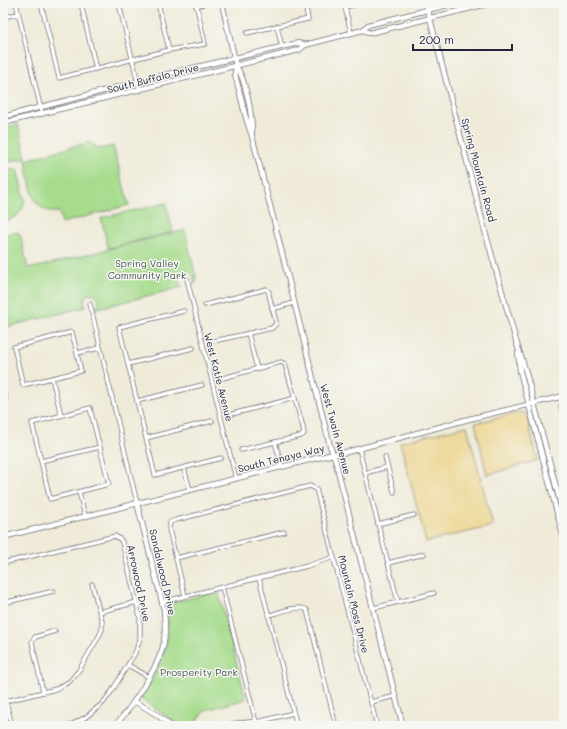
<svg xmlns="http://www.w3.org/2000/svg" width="567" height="729" font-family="Mali,sans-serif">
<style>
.green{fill:#a6dc8c;stroke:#647f64}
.sand{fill:#eeda9e;stroke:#887e6c}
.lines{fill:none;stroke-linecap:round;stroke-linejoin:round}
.street-casing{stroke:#6a6872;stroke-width:5}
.secondary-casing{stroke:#6a6872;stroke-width:6}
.street{stroke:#fff;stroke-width:3.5}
.secondary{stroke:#fff;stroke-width:4.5}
.labels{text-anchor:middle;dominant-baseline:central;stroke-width:3;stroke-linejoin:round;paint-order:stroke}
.street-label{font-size:10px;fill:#22223b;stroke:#f6f6f2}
.park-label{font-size:10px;fill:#4a5a53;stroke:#f6f6f2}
</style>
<rect width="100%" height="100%" fill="#f6f6f2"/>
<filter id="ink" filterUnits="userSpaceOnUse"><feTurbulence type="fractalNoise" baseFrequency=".025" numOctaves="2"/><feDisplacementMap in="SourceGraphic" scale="8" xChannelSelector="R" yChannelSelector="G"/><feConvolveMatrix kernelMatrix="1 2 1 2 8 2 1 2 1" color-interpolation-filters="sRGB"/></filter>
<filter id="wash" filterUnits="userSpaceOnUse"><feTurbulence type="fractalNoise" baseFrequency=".012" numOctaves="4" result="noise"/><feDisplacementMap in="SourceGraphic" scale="16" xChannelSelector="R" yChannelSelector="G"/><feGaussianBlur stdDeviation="0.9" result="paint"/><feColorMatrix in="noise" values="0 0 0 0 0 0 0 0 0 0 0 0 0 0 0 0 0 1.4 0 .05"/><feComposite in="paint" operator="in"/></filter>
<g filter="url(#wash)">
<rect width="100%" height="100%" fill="#f0ebd9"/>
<g class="green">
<path d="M18 124 26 158 3 163V128Z"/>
<path d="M89 142 100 149 113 146 129 205 62 223 59 212C30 215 30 181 26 160Z"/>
<path d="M17 169 25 200C23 213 15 219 3 222V170Z"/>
<path d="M166 203 173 232 108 248 101 218Z"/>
<path d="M185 230 197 281 195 284 193 285C196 275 189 268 180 274 177 280 178 283 183 287L95 309 98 306 99 299 95 294H88L84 299 85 307 3 328V235L18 232 20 234 28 268 33 267V268Z"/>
<path d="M218 591 246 699 206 710 192 726H178L176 723 141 699C161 663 172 646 167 604Z"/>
</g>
<g class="sand">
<path d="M522 412 526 414 538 460 487 475 475 423Z"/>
<path d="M467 426 493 526 426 542 400 442Z"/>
</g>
</g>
<g filter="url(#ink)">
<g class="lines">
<g class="street-casing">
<g id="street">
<path d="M16 3 42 114"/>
<path d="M41 3 59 78 169 50 205 44 196 3"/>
<path d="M158 3 169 50"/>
<path d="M344 3 351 33"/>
<path d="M119 4 140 91"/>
<path d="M196 6 206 3"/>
<path d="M345 7 363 3"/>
<path d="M82 8 96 69"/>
<path d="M3 17 18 14"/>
<path d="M277 26 282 47"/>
<path d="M247 33 308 19 305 3"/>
<path d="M187 279 236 479"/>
<path d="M90 304 137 503"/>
<path d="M205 305 259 291 266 289 269 292V295L276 322V324L272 328 214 341"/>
<path d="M272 309 294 303"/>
<path d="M184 311 119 327 155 475 221 458"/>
<path d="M72 332 81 371 23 385 14 347Z"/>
<path d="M248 333 257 369"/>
<path d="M77 353 100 348"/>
<path d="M128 364 193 348"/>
<path d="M52 378 61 415"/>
<path d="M223 378 281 362 285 364 303 427 304 434 301 436 241 450"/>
<path d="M3 389 6 402 3 403"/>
<path d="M137 401 202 385"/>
<path d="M561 406 564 419"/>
<path d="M90 408 109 484 50 499 32 423Z"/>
<path d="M232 414 295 398"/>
<path d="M146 438 212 421"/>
<path d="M275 442 282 467"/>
<path d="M359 449 398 602"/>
<path d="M385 457 394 492"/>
<path d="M41 461 100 447"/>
<path d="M184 468 190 490"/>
<path d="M365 473 387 467"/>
<path d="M79 492 85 516"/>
<path d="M378 524 414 515"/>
<path d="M176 558 284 532"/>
<path d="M3 563 115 536 120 539 122 542 140 617V639L135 653 112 691 103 703 86 717 69 726"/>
<path d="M388 563 424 554"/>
<path d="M259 578 297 726"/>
<path d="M222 587 256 722"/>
<path d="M185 596 169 529 170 522 176 520 310 486 316 489 377 726"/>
<path d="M162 602 307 566 334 557"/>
<path d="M3 603 54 591"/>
<path d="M374 608 434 593"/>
<path d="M99 612 137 602"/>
<path d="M269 615C278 613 300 604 307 610L336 726"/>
<path d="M128 665 149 677"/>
<path d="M3 690 12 726"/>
<path d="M43 692 32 642 35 637 55 631"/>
<path d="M6 701 56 689 70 681 79 670 98 638 102 630V621L92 584"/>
<path d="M371 702 396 696"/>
<path d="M225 726 236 723 262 721 293 713"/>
</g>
</g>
<g class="secondary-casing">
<g id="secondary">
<path d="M222 3 236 66 235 74 246 118 252 136 273 217 330 446 335 459 403 726"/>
<path d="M426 3 485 231 516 341 525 369 564 517"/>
<path d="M363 30 368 25 455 3"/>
<path d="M236 66C246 80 252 114 252 132"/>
<path d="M3 117 172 73 298 43 305 45 363 30 370 33 491 3"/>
<path d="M3 123 299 50 305 45"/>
<path d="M518 353 520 371 564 539"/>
<path d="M3 537 333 454 343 453 469 419 564 396"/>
<path d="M134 701 156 714 171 726"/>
<path d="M114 726C130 711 155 671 162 650 166 637 165 623 164 610L137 503"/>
</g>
</g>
<use href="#street" class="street"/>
<use href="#secondary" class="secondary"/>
</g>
</g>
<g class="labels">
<g class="street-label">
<text transform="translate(153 78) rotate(-14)">South Buffalo Drive</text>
<text transform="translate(479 170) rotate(75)">Spring Mountain Road</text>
<text transform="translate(219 377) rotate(76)">West Katie Avenue</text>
<text transform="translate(336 429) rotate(75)">West Twain Avenue</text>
<text transform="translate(281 458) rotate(-14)">South Tenaya Way</text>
<text transform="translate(163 572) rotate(77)">Sandalwood Drive</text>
<text transform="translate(139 583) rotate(78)">Arrowood Drive</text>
<text transform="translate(354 604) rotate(76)">Mountain Moss Drive</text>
</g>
<g class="park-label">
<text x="147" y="263">Spring Valley<tspan x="147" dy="12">Community Park</tspan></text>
<text x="199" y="672">Prosperity Park</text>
</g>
</g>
<rect width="567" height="729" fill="none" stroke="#f6f6f2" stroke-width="16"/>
<path d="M413 44v6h99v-6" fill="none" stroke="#22223b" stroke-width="2"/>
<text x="419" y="44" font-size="12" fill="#22223b" stroke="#f6f6f2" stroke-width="3" paint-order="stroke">200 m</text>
</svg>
